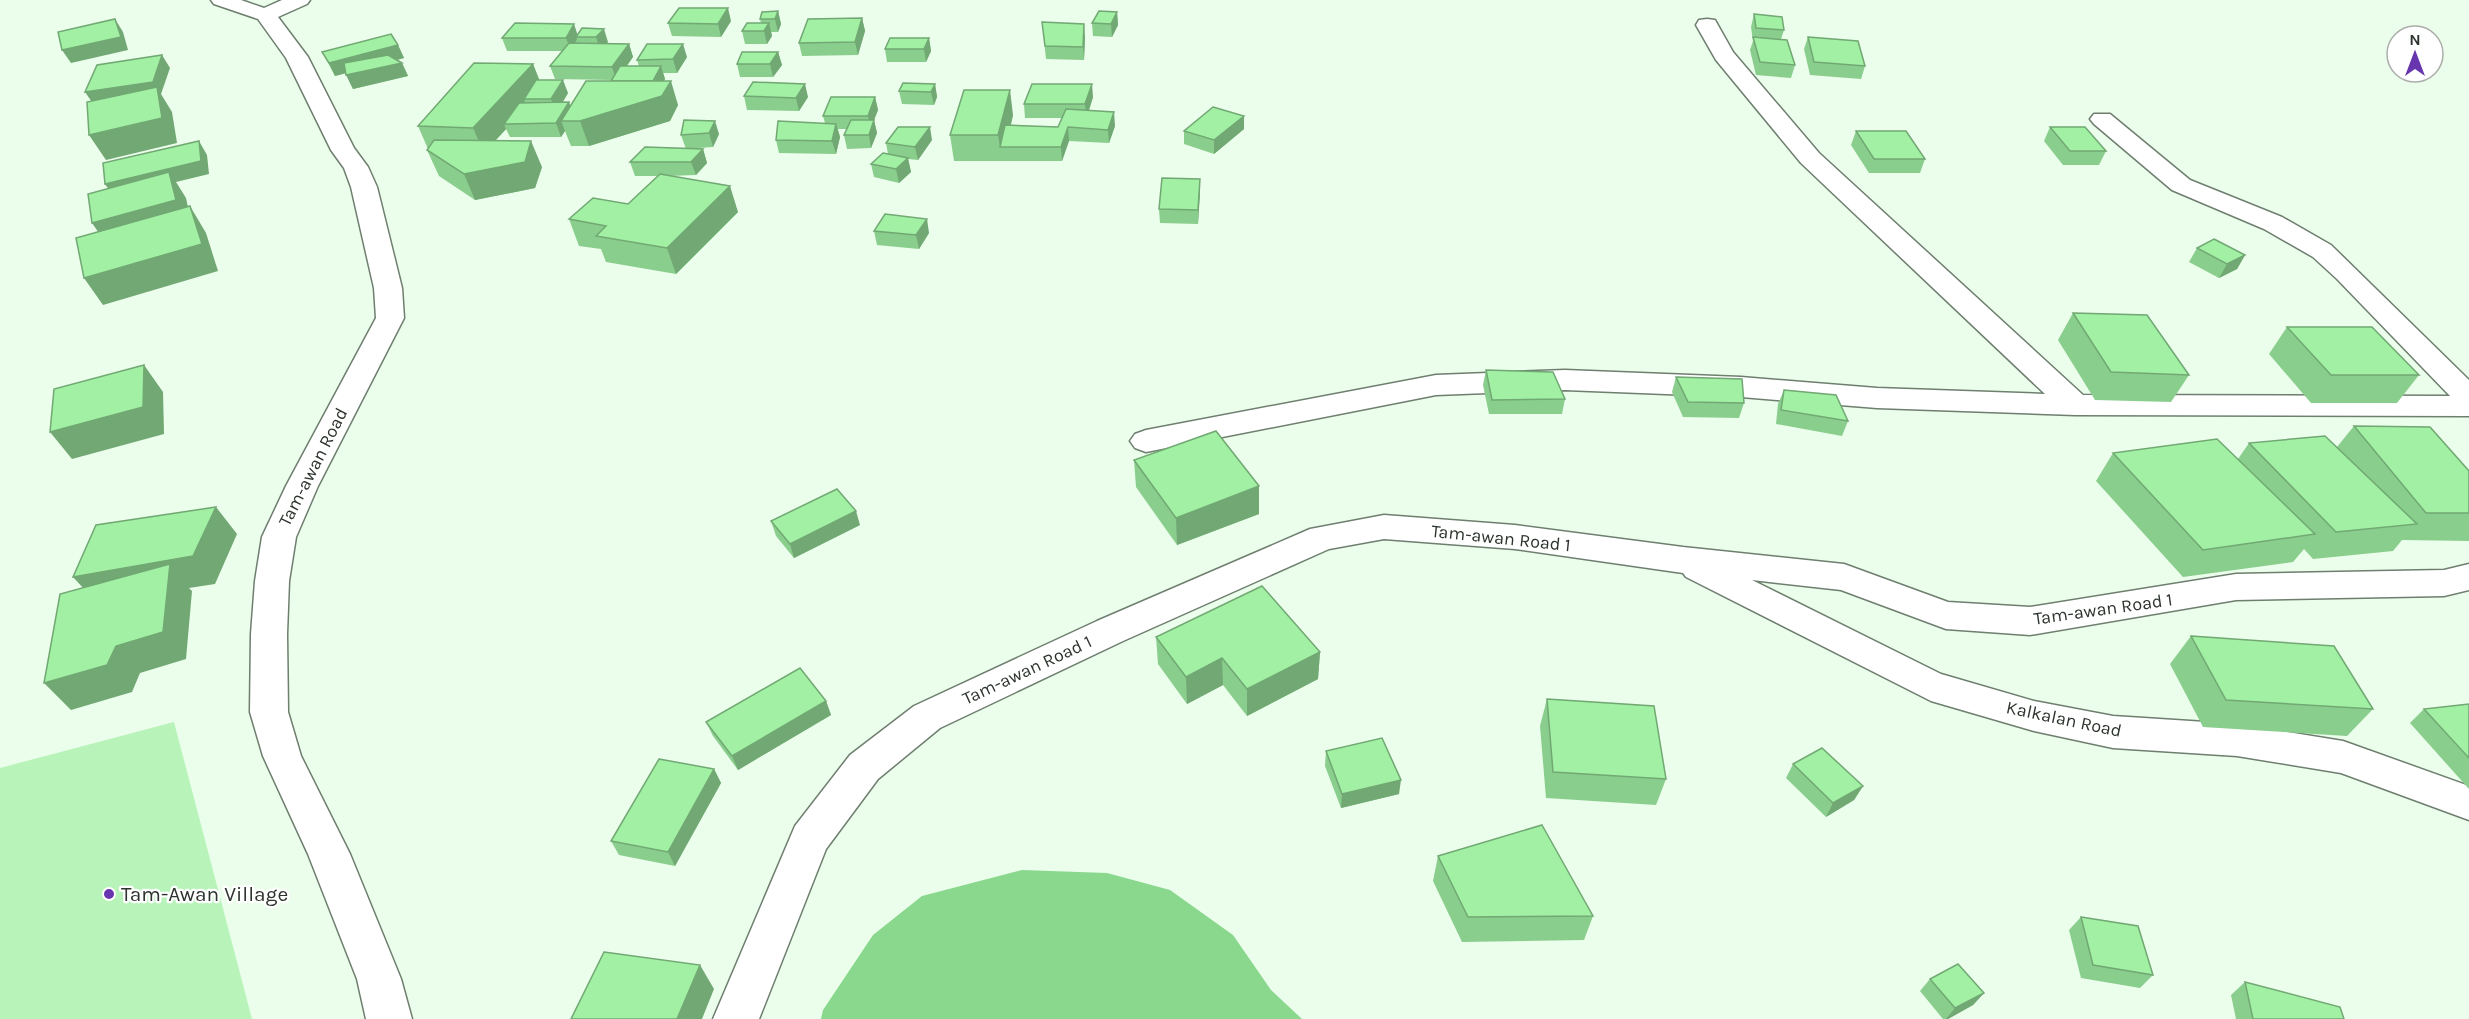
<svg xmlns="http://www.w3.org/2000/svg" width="2469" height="1019" font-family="Karla,sans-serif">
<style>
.green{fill:#b8f4ba}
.forest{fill:#8ad88e}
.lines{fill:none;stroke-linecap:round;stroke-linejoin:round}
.minor-casing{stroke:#6e7e6f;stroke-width:3}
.minor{fill:#fff;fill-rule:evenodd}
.wall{fill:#8ace8d}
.shaded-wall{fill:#71a873}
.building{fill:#a1f0a4;stroke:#71a873;stroke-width:1.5}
.poi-dot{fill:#6736ae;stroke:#fff;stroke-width:2}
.labels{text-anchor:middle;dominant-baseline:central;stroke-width:4.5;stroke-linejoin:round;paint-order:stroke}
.street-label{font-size:18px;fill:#2d342d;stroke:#fff}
.near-poi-label{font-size:21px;fill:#2d342d;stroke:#fff;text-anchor:start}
</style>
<rect width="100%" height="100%" fill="#ebfdeb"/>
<path class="green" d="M174 722 252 1019H0V768Z"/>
<path class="forest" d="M1022 870 1107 873 1170 890 1233 935 1271 990 1302 1019H821L823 1010 873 935 922 896Z"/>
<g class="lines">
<g class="minor-casing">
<g id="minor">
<path d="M211 0H241L264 8 282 0H310L307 4 278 17 308 57 354 148 368 167 377 187 402 288 404 318 318 486 296 537 289 581 287 634 288 712 301 756 350 854 401 979 412 1019H366L357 979 308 854 263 756 250 712 251 634 255 581 262 537 286 486 376 318 374 288 351 187 344 168 331 150 286 58 258 19 214 4Z"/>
<path d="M1707 19 1715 20 1733 52 1819 153 2083 395 2450 396 2337 279 2313 257 2264 229 2172 190 2094 124 2090 119 2094 114H2110L2190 180 2282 217 2331 245 2469 380V416L2075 415 1877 408 1741 397 1565 390 1436 395 1146 452 1135 448 1130 441 1135 434 1146 430 1436 375 1565 370 1741 377 1877 388 2045 394 1801 163 1716 60 1696 25 1699 20Z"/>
<path d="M1384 515 1515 525 1683 547 1844 564 1948 602 2030 607 2236 574 2444 570 2469 564V590L2444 596 2236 600 2030 635 1946 629 1841 590 1752 580 1941 674 2034 701 2113 716 2237 724 2343 741 2469 786V820L2341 773 2237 756 2113 748 2034 731 1931 701 1686 577 1683 573 1515 549 1384 539 1329 549 1123 641 940 728 878 779 826 849 759 1019H713L795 826 850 755 914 706 1097 621 1310 529Z"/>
</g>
</g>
<use href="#minor" class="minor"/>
</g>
<g class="wall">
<path d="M778 11 781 24 778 32H771L772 36 767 44H745L742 31 761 23 760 19Z"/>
<path d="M1117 12 1118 25 1112 37 1093 36 1092 23Z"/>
<path d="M1754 14 1784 30 1781 39 1795 65 1791 78 1756 75 1750 50 1753 41 1751 27Z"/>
<path d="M862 18 865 31 858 55 802 56 799 43Z"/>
<path d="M731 21 721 37 672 36 668 23Z"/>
<path d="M1042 22 1085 37 1084 60 1046 59Z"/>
<path d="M582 28 608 42 606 44H629L633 57 627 66H639L637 60 687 57 677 73H663L665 79 664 81 678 105 670 121 589 146H571L565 131 561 137H510L506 129 495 141 542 167 535 188 475 200 439 176 427 150 428 149 418 126 533 64 539 80 568 93 562 103 569 102 570 106 611 81 612 80 555 79 550 66 562 51H507L502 38 578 35Z"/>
<path d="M1808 37 1865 66 1861 79 1810 75 1804 49Z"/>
<path d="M929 38 931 51 926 62H887L885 49Z"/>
<path d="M398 45 404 58 397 60 402 63 408 76 353 89 346 73 335 76 322 52Z"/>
<path d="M778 52 782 65 773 77H740L737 64Z"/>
<path d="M935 84 937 97 934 105 902 104 899 91Z"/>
<path d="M744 96 808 97 799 111 747 110Z"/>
<path d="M875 97 878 110 874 120 877 133 871 148 847 149 844 135 847 129H838L840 137 836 154 779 153 776 140 825 123 823 116Z"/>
<path d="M1093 97 1089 111 1115 126 1109 143 1069 141 1062 161H954L950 135 1013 115 1011 125 1058 127 1062 118H1025L1024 104Z"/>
<path d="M1244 116V129L1214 154 1184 144V131Z"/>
<path d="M684 120 719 134 713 147 686 149 681 135Z"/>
<path d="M2050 127 2106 151 2099 165H2063L2044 141Z"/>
<path d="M1856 131 1925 159 1920 173H1869L1851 145Z"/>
<path d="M932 140 918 160 908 159 911 172 899 183 874 177 871 164 888 154 886 143Z"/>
<path d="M703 149 707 163 696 175 668 176 738 212 676 274 606 262 601 249 579 246 569 219 628 204 659 176H635L630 162Z"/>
<path d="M1200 179 1198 224 1160 223 1159 209Z"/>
<path d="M874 231 929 233 919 249 877 245Z"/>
<path d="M2197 248 2245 255 2237 269 2219 278 2189 262Z"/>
<path d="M2073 313 2189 375 2171 402 2095 400 2058 340Z"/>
<path d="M2287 327 2419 375 2397 403H2311L2269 354Z"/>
<path d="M1486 370 1565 399 1562 414H1489L1483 385Z"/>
<path d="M1676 377 1744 403 1739 418 1683 417 1672 392Z"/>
<path d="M1784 390 1848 421 1842 436 1776 424 1778 404Z"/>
<path d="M2354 426 2469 471V541L2402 540 2393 551 2313 559 2304 549 2293 562 2183 577 2096 481 2113 453 2238 459 2249 443 2337 447Z"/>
<path d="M1134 460 1259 486V514L1177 545 1136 487Z"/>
<path d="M771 521 860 525 794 558 776 536Z"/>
<path d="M2191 636 2373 709 2347 736 2203 727 2170 664Z"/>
<path d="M1156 637 1320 652 1318 679 1247 716 1223 685 1187 704 1158 664Z"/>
<path d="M1547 699 1666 779 1656 805 1546 798 1540 726Z"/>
<path d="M826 701 831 715 738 770 713 736 706 722Z"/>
<path d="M2469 704V789L2410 723 2424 709Z"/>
<path d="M1326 751 1399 794 1341 808 1325 766Z"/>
<path d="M1793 764 1863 786 1854 800 1826 817 1786 778Z"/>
<path d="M714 769 721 783 675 866 619 855 611 841Z"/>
<path d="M1438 856 1593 916 1584 940 1462 942 1433 881Z"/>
<path d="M2081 917 2153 975 2140 988 2081 978 2069 930Z"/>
<path d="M1930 979 1984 993 1973 1005 1948 1019H1943L1920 991Z"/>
<path d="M2245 982 2344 1019H2236L2231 995Z"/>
</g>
<g class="shaded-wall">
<path d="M728 8 731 21 721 37 718 24Z"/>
<path d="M778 11 781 24 778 32 775 19Z"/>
<path d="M1117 12 1118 25 1112 37 1111 24Z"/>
<path d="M862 18 865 31 858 55 855 42Z"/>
<path d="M115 19 123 32 128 50 71 63 62 50Z"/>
<path d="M769 23 772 36 767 44 764 31Z"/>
<path d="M574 24 578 36 576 37 577 39 571 51 566 38Z"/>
<path d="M1084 24 1085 37 1084 60 1083 47Z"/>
<path d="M604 29 608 42 600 50 596 37Z"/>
<path d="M929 38 931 51 926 62 924 49Z"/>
<path d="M629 44 633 57 616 80 612 67Z"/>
<path d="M683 44 687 57 677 73 673 59Z"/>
<path d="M398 45 404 58 335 76 329 63Z"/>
<path d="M778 52 782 65 773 77 770 64Z"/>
<path d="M162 55 170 68 161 94 172 112 177 143 106 160 89 135 94 105 85 92Z"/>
<path d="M402 63 408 76 353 89 346 75Z"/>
<path d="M533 64 543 89 524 99 526 106 504 124 506 129 484 153 473 128Z"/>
<path d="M661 66 665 79 654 98 671 81 678 105 670 121 589 146 580 121 650 86Z"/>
<path d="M563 80 568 93 557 112 551 99Z"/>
<path d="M805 84 808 97 799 111 796 98Z"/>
<path d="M935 84 937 97 934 105 931 92Z"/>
<path d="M1092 84 1093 97 1086 118 1085 104Z"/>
<path d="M1010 90 1013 115 1005 147H1000L998 135Z"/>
<path d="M875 97 878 110 874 120 877 133 871 148 869 135 871 129 868 116Z"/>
<path d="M569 102 574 116 561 121 565 131 561 137 556 123Z"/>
<path d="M1114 112 1115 126 1109 143 1108 130Z"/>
<path d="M1244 116V129L1214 154V140Z"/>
<path d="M715 121 719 134 713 147 709 133Z"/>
<path d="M836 124 840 137 836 154 832 141Z"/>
<path d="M930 127 932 140 918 160 915 147Z"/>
<path d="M1068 127 1069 141 1062 161 1061 147Z"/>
<path d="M199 141 207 155 209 174 176 182 186 198 192 226 110 249 92 223 114 197 105 184Z"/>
<path d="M531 141 542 167 535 188 475 200 464 174Z"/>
<path d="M703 149 707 163 696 175 691 162Z"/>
<path d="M908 158 911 172 899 183 896 169Z"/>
<path d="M1200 179V193L1198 224V210Z"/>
<path d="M730 186 738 212 676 274 667 248Z"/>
<path d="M190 206 206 233 218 271 103 305 84 278Z"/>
<path d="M927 219 929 233 919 249 916 235Z"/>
<path d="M2245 255 2237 269 2219 278 2227 264Z"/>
<path d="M144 365 163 392 164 434 72 459 50 432Z"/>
<path d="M1259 486V514L1177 545 1176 518Z"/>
<path d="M216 507 237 534 215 584 189 588 192 591 186 659 140 673 132 692 71 710 44 683 98 604 73 577Z"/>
<path d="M856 511 860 525 794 558 790 544Z"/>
<path d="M1320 652 1318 679 1247 716V689Z"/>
<path d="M1222 658 1223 685 1187 704 1186 677Z"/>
<path d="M826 701 831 715 738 770 732 756Z"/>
<path d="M714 769 721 783 675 866 668 852Z"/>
<path d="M1401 780 1399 794 1341 808 1342 794Z"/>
<path d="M1863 786 1854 800 1826 817 1833 803Z"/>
<path d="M700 965 714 989 702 1019H677Z"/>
<path d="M1984 993 1973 1005 1948 1019H1946L1955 1008Z"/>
</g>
<g class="building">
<path d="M679 8H728L718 24 668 23Z"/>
<path d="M778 11 775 19H760L762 12Z"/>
<path d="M1099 11 1117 12 1111 24 1092 23Z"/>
<path d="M1754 14 1782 17 1784 30 1756 28Z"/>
<path d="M862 18 855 42 799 43 808 19Z"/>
<path d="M115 19 121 37 62 50 58 32Z"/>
<path d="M1042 22 1084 24 1083 47 1045 46Z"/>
<path d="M515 23 574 24 566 38H502Z"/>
<path d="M747 23H769L764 31H742Z"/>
<path d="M582 28 604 29 596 37H576Z"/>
<path d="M391 34 398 45 329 63 322 52Z"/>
<path d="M1753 37 1787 40 1795 65 1760 62Z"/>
<path d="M1808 37 1858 41 1865 66 1814 62Z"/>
<path d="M890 38H929L924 49H885Z"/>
<path d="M569 43 629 44 612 67 550 66Z"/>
<path d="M647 44H683L673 59 637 60Z"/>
<path d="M742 52H778L770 64H737Z"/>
<path d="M162 55 153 82 85 92 97 65Z"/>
<path d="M388 55 402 63 346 75 344 63Z"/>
<path d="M474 63 533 64 473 128 418 126Z"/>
<path d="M620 66H661L653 81H611Z"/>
<path d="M536 80H563L551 99H524Z"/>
<path d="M586 81H671L662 96 580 121H561Z"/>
<path d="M753 82 805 84 796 98 744 96Z"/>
<path d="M903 83 935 84 931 92 899 91Z"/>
<path d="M1032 84H1092L1085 104H1024Z"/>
<path d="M157 87 162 118 89 135 87 102Z"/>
<path d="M964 90H1010L998 135H950Z"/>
<path d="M831 97H875L868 116H823Z"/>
<path d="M569 102 556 123 504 124 519 103Z"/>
<path d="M1213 107 1244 116 1214 140 1184 131Z"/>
<path d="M1066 109 1114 112 1108 130 1068 127 1061 147H1000L1005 125 1058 127Z"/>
<path d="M684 120 715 121 709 133 681 135Z"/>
<path d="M851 120H874L869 135H844Z"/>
<path d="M778 121 836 124 832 141 776 140Z"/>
<path d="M898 127H930L915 147 886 143Z"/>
<path d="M2050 127H2085L2106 151H2070Z"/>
<path d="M1856 131H1906L1925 159H1874Z"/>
<path d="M434 140 531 141 525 162 464 174 427 150Z"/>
<path d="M199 141 201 161 105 184 103 163Z"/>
<path d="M645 147 703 149 691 162H630Z"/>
<path d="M883 153 908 158 896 169 871 164Z"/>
<path d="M169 172 176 200 92 223 88 194Z"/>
<path d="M660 174 730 186 667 248 596 236 606 226 569 219 593 198 628 204Z"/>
<path d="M1162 178 1200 179 1198 210 1159 209Z"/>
<path d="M190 206 202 244 84 278 76 238Z"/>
<path d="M885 214 927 219 916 235 874 231Z"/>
<path d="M2214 239 2245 255 2227 264 2197 248Z"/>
<path d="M2073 313 2147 315 2189 375 2111 372Z"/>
<path d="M2287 327H2372L2419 375H2331Z"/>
<path d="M144 365 143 407 50 432 54 389Z"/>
<path d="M1486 370 1553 372 1565 399 1492 400Z"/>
<path d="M1676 377 1742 379 1744 403 1688 402Z"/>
<path d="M1784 390 1836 395 1848 421 1781 410Z"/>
<path d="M2354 426 2430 427 2469 471V513H2426Z"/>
<path d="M1216 431 1259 486 1176 518 1134 460Z"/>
<path d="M2325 436 2417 524 2336 532 2249 443Z"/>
<path d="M2217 439 2315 534 2203 550 2113 453Z"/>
<path d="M837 489 856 511 790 544 771 521Z"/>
<path d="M216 507 193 556 73 577 96 525Z"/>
<path d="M170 564 163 632 116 646 107 665 44 683 60 594Z"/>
<path d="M1262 586 1320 652 1247 689 1222 658 1186 677 1156 637Z"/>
<path d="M2191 636 2334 646 2373 709 2226 700Z"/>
<path d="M800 668 826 701 732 756 706 722Z"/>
<path d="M1547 699 1654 706 1666 779 1553 772Z"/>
<path d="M2469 704V758L2424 709Z"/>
<path d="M1382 738 1401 780 1342 794 1326 751Z"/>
<path d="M1822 748 1863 786 1833 803 1793 764Z"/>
<path d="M659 759 714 769 668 852 611 841Z"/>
<path d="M1542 825 1593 916 1468 917 1438 856Z"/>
<path d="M2081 917 2138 926 2153 975 2093 965Z"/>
<path d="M604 952 700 965 677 1019H571Z"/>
<path d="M1958 964 1984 993 1955 1008 1930 979Z"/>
<path d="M2245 982 2340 1007 2344 1019H2253Z"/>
</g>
<circle class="poi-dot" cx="109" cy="894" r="6"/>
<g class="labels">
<g class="street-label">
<text transform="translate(313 467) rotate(-63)">Tam-awan Road</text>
<text transform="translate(1501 538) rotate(6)">Tam-awan Road 1</text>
<text transform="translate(2103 609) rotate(-8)">Tam-awan Road 1</text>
<text transform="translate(1027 670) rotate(-25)">Tam-awan Road 1</text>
<text transform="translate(2064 719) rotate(12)">Kalkalan Road</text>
</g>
<g class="near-poi-label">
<text x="121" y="894">Tam-Awan Village</text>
</g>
</g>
<g transform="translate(2415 54)"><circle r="28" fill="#ffffff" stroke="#abaeab" stroke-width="1.5"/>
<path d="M0-4.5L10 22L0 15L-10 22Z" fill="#6736ae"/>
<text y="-9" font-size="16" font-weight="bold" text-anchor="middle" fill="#2d342d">N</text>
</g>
</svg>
